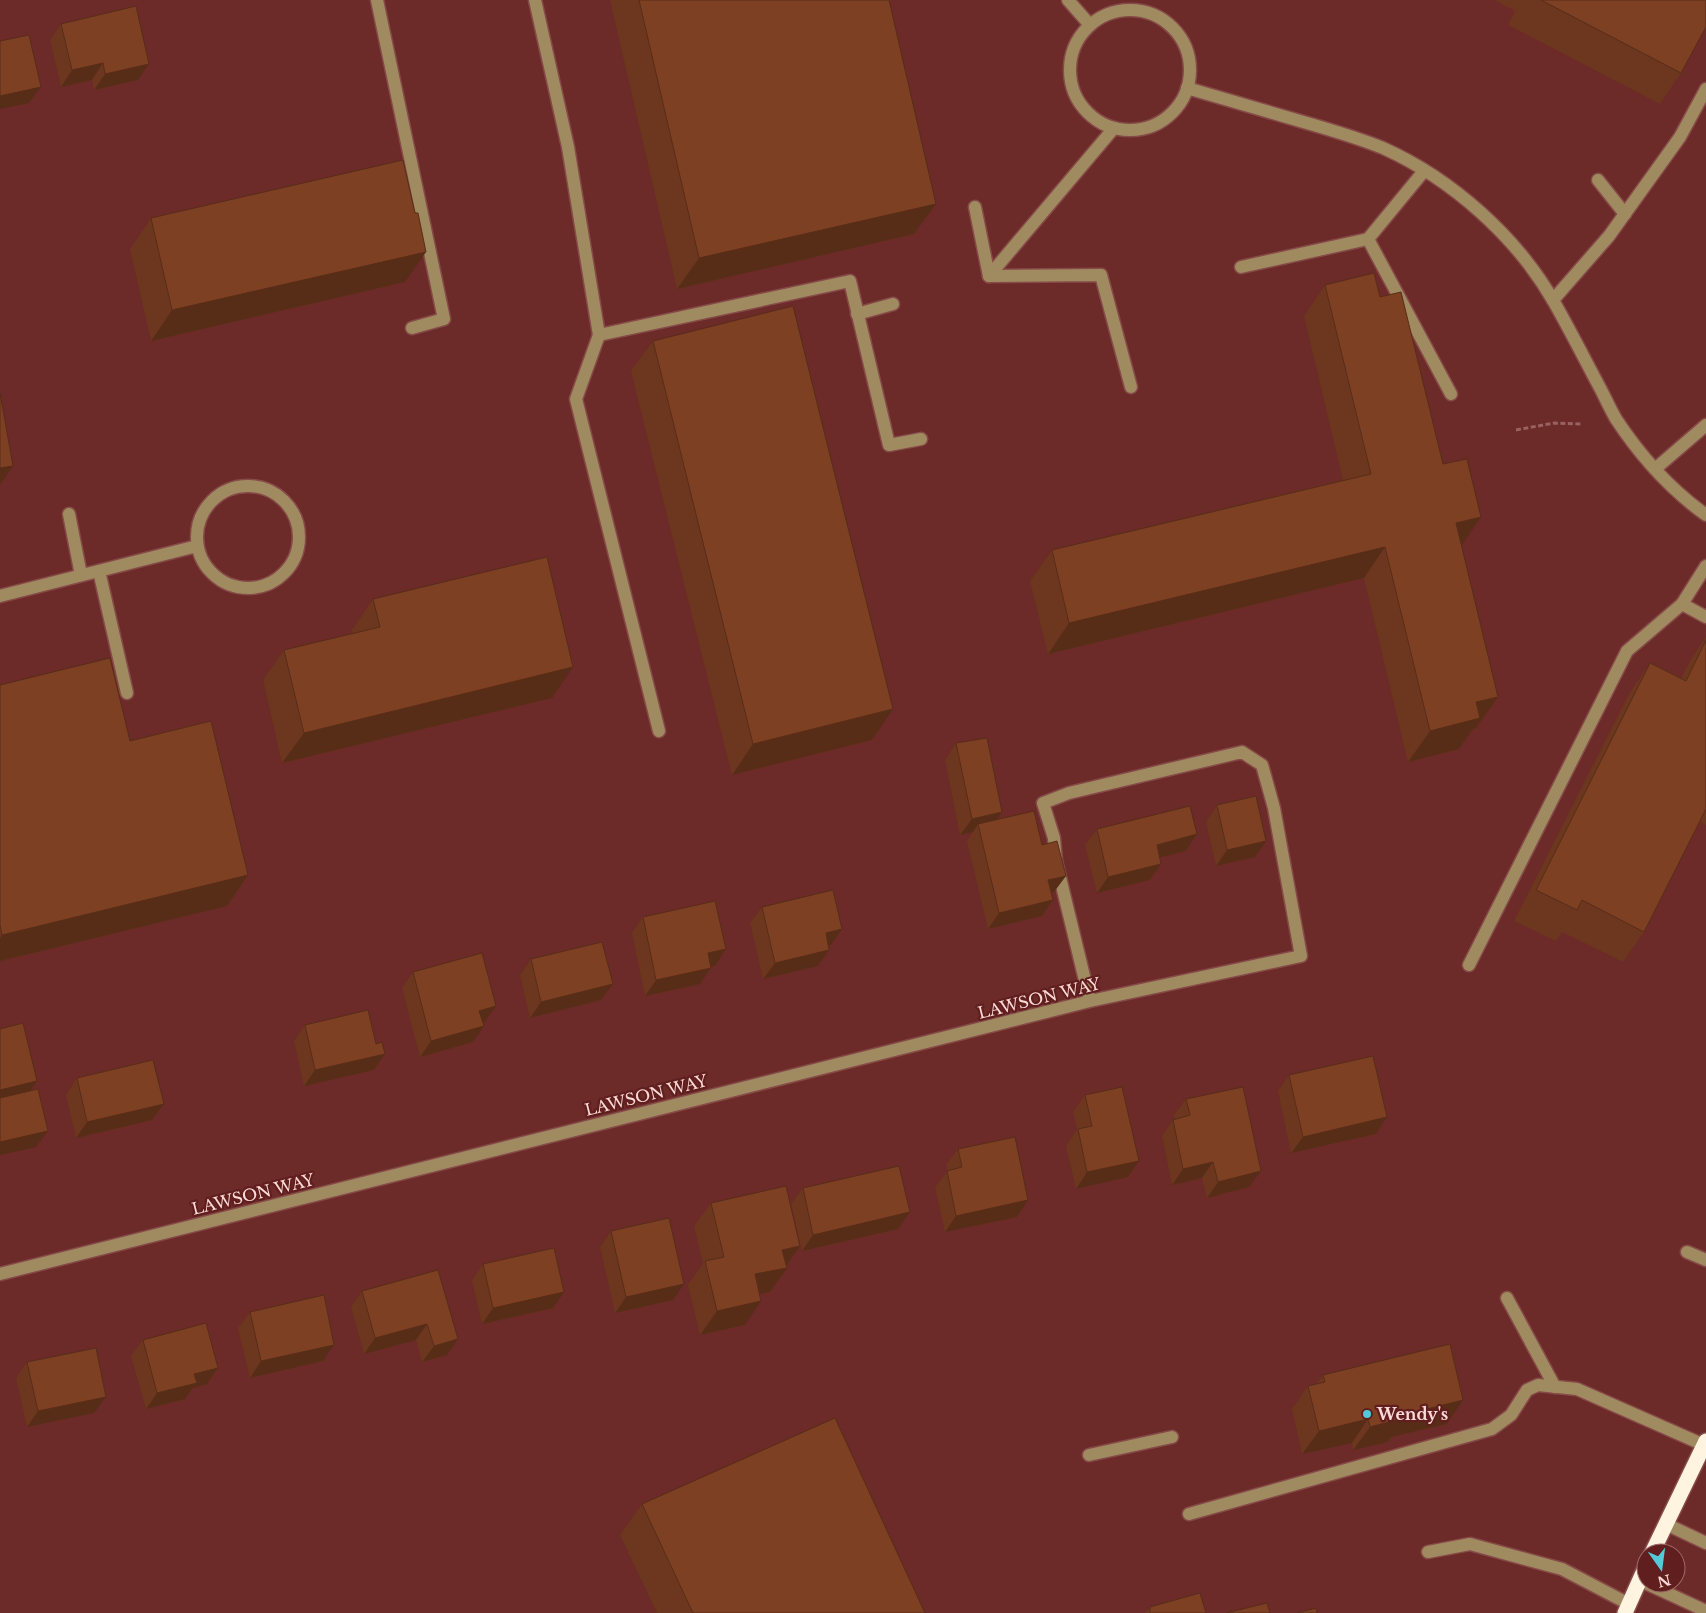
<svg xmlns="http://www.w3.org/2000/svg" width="1706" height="1613" font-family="'Libre Baskerville',serif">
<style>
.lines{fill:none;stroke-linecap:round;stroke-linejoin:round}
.minor-casing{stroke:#864a48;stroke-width:15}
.highway-casing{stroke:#864a48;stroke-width:18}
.path{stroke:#99615f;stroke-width:3;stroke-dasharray:5 2.5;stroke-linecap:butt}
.minor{stroke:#a08b60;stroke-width:12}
.highway{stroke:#fef4e0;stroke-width:15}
.wall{fill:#6c371e}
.shaded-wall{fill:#582d18}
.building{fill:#7e4023;stroke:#582d18}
.poi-dot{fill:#52cbd8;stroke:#601f1e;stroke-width:2}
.labels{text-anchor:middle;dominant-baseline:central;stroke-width:4.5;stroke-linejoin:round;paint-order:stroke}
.street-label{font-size:16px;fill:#fcdad7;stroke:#601f1e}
.poi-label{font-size:16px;font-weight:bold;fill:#fcdad7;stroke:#601f1e;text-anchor:start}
</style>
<rect width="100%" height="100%" fill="#6c2a28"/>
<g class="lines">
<g class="minor-casing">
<g id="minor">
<path d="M377 0 444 319 412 328"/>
<path d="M535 0 568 147 599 335 850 281 889 445 921 439"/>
<path d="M1068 0 1090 25"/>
<circle cx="1130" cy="70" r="60"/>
<path d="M1187 88C1225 99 1262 110 1300 121 1328 129 1356 137 1383 148 1452 179 1517 237 1554 302 1570 330 1584 358 1599 386 1605 397 1610 409 1616 419 1641 457 1670 489 1706 515"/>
<path d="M1598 180 1625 214"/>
<path d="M975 207 989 276"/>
<path d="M1368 239 1424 171"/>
<path d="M1241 267 1368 239 1451 394"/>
<path d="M989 276 1101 275 1131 387"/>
<path d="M989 276 1114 128"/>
<path d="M1553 300 1609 236 1680 137 1706 89"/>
<path d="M857 314 893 304"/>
<path d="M599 335 576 399 659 731"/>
<path d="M1655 469 1706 425"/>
<circle cx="248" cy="537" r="51"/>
<path d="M69 514 81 575"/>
<path d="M1706 566 1682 604 1706 617"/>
<path d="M99 571 127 693"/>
<path d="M0 596 197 546"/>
<path d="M1469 965 1627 651 1682 604"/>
<path d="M1687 1252 1706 1260"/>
<path d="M0 1274 1090 1001 1301 956 1274 808 1262 765 1242 752 1069 793 1043 803 1054 838 1056 861 1090 1001"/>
<path d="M1507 1298 1555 1387"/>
<path d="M1089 1455 1172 1437"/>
<path d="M1189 1514 1492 1429 1511 1415 1527 1390 1538 1385 1577 1389 1704 1445"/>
<path d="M1666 1524 1706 1543"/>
<path d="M1428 1552 1470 1544 1562 1569 1629 1604"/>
<path d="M1639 1580 1706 1611"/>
</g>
</g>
<g class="highway-casing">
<g id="highway">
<path d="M1652 1553 1706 1441"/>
<path d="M1625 1613 1646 1566"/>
</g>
</g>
<path class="path" d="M1516 430 1554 423 1581 424"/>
<use href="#minor" class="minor"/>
<use href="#highway" class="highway"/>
</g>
<g class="wall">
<path d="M610 0H889L936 204 914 234 677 289Z"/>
<path d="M1494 0H1706L1681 73 1660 104 1508 25 1515 11Z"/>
<path d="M61 24 138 80 94 90 92 80 61 87 50 40Z"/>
<path d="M415 213 405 282 151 341 130 249 151 218Z"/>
<path d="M1325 285 1380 297 1443 464 1481 517 1461 545 1498 697 1476 728 1473 729 1459 749 1408 762 1364 578 1048 654 1030 581 1052 550 1343 480 1304 316Z"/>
<path d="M653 341 893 709 872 740 732 775 631 371Z"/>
<path d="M373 599 552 698 282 763 263 680 284 650 353 633 352 630Z"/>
<path d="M1706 637V825L1700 822 1644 932 1623 962 1562 932 1556 941 1514 921 1629 694 1650 663 1681 678 1691 659Z"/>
<path d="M0 685 130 741 248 875 227 906 0 961Z"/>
<path d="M956 743 1002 812 996 820 1042 845 1054 892 1051 893 1053 900 1042 916 988 929 967 841 973 832 960 835 945 760Z"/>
<path d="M1217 805 1255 857 1216 866 1206 822Z"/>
<path d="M1097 829 1197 834 1186 851 1159 857 1161 864 1150 880 1097 893 1085 845Z"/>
<path d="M762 907 842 929 831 945H828L829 950 818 966 763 979 750 923Z"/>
<path d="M643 917 726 949 715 966H711V968L700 984 645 996 632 933Z"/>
<path d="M531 959 601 1000 530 1018 520 975Z"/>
<path d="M413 972 496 1006 485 1022 483 1023 473 1042 420 1057 402 988Z"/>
<path d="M305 1025 376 1044 385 1054 374 1070 304 1086 294 1041Z"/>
<path d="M1289 1075 1387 1117 1376 1134 1291 1153 1278 1091Z"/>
<path d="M77 1078 164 1104 152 1120 76 1138 66 1095Z"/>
<path d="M1085 1095 1139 1161 1128 1177 1076 1189 1066 1146 1077 1130 1073 1112Z"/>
<path d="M1186 1099 1249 1187 1207 1198 1202 1178 1172 1185 1162 1136 1173 1120 1175 1119 1174 1115Z"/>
<path d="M958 1149 1028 1200 1017 1217 945 1232 935 1187 948 1171 946 1165Z"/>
<path d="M803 1188 898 1229 802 1251 791 1204Z"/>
<path d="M711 1203 800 1246 770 1292 759 1294 745 1325 700 1335 688 1285 703 1263 694 1226Z"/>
<path d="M611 1231 673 1300 615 1313 600 1247Z"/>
<path d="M483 1264 553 1308 482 1324 472 1280Z"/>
<path d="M362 1291 458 1339 447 1355 422 1362 416 1340 364 1354 351 1307Z"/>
<path d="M250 1312 334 1345 323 1361 250 1378 238 1328Z"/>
<path d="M143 1340 218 1368 207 1384 193 1388 185 1399 146 1409 131 1356Z"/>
<path d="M27 1362 94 1413 27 1427 16 1378Z"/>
<path d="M1323 1375 1447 1424 1391 1437 1388 1442 1353 1450 1352 1443 1302 1454 1292 1409 1308 1386 1316 1384Z"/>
<path d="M642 1504 925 1613H657L620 1535Z"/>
<path d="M1150 1607 1206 1613H1145Z"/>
</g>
<g class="shaded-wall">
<path d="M103 63 92 80 61 87 72 70Z"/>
<path d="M149 64 138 80 94 90 105 74Z"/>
<path d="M41 87 29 103 0 109V96Z"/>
<path d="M936 204 914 234 677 289 699 258Z"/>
<path d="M426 252 405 282 151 341 172 310Z"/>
<path d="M13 466 0 485V468Z"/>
<path d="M1481 517 1460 548 1456 523Z"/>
<path d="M1385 547 1364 578 1048 654 1069 623Z"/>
<path d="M573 667 552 698 282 763 304 733Z"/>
<path d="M1498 697 1476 728 1473 729 1459 749 1408 762 1430 731 1476 702Z"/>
<path d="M893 709 872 740 732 775 753 744Z"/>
<path d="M1002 812 991 828 978 824 973 832 960 835 972 819Z"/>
<path d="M1197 834 1186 851 1145 861 1157 845Z"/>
<path d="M1266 841 1255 857 1216 866 1227 850Z"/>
<path d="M1161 864 1150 880 1097 893 1108 877Z"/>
<path d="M248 875 227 906 0 961V938L2 935Z"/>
<path d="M1066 876 1054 892 1037 897 1048 880Z"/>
<path d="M1053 900 1042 916 988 929 999 913Z"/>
<path d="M842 929 831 945 814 949 826 933Z"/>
<path d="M726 949 715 966 697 969 708 953Z"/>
<path d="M829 950 818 966 763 979 775 963Z"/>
<path d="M711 968 700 984 645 996 656 980Z"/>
<path d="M613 984 601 1000 530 1018 541 1002Z"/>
<path d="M496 1006 485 1022 468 1027 479 1011Z"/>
<path d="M484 1026 473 1042 420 1057 431 1041Z"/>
<path d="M385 1054 374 1070 304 1086 315 1070Z"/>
<path d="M37 1081 26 1097 0 1104V1090Z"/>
<path d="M164 1104 152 1120 76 1138 87 1122Z"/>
<path d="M1387 1117 1376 1134 1291 1153 1303 1137Z"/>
<path d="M48 1131 36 1147 0 1155V1142Z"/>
<path d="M1139 1161 1128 1177 1076 1189 1087 1172Z"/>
<path d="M1213 1162 1202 1178 1172 1185 1183 1169Z"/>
<path d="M1261 1171 1249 1187 1207 1198 1218 1182Z"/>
<path d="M1028 1200 1017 1217 945 1232 956 1216Z"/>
<path d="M910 1212 898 1229 802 1251 813 1235Z"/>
<path d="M800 1246 785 1268H787L770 1292 738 1298 755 1274 782 1250Z"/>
<path d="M684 1284 673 1300 615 1313 626 1297Z"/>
<path d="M564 1292 553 1308 482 1324 493 1308Z"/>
<path d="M761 1301 745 1325 700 1335 717 1311Z"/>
<path d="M427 1324 416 1340 364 1354 375 1338Z"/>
<path d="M458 1339 447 1355 422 1362 434 1346Z"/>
<path d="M334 1345 323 1361 250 1378 261 1361Z"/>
<path d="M218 1368 207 1384 193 1388 185 1399 146 1409 157 1393 194 1374Z"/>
<path d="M106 1397 94 1413 27 1427 38 1411Z"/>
<path d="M1463 1400 1447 1424 1391 1437 1388 1442 1353 1450 1370 1427 1403 1415Z"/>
<path d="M1368 1419 1352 1443 1302 1454 1319 1431Z"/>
</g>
<g class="building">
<path d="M639 0H889L936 204 699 258Z"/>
<path d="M1541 0H1706V27L1681 73Z"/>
<path d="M136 6 149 64 105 74 103 63 72 70 61 24Z"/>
<path d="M29 35 41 87 0 96V41Z"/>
<path d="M403 160 415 213H418L426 252 172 310 151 218Z"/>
<path d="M1374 273 1380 297 1401 292 1443 464 1467 459 1481 517 1456 523 1498 697 1476 702 1480 718 1430 731 1385 547 1069 623 1052 550 1371 474 1325 285Z"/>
<path d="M793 306 893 709 753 744 653 341Z"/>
<path d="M0 393 13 466 0 468Z"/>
<path d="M547 557 573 667 304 733 284 650 380 627 373 599Z"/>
<path d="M1706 640V809L1644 932 1582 900 1577 910 1536 890 1650 663 1686 681Z"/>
<path d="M110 658 130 741 211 721 248 875 2 935 0 925V685Z"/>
<path d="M987 738 1002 812 972 819 956 743Z"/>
<path d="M1256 796 1266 841 1227 850 1217 805Z"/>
<path d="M1190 806 1197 834 1157 845 1161 864 1108 877 1097 829Z"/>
<path d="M1034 811 1042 845 1057 841 1066 876 1048 880 1053 900 999 913 978 824Z"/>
<path d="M833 890 842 929 826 933 829 950 775 963 762 907Z"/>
<path d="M715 901 726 949 708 953 711 968 656 980 643 917Z"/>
<path d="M602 942 613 984 541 1002 531 959Z"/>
<path d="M482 953 496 1006 479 1011 484 1026 431 1041 413 972Z"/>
<path d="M368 1010 376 1044 382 1042 385 1054 315 1070 305 1025Z"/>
<path d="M23 1023 37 1081 0 1090V1029Z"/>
<path d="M1373 1056 1387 1117 1303 1137 1289 1075Z"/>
<path d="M153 1060 164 1104 87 1122 77 1078Z"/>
<path d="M1122 1087 1139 1161 1087 1172 1078 1129 1092 1126 1085 1095Z"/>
<path d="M1243 1087 1261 1171 1218 1182 1213 1162 1183 1169 1173 1120 1190 1115 1186 1099Z"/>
<path d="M38 1089 48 1131 0 1142V1098Z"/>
<path d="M1015 1137 1028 1200 956 1216 947 1171 962 1167 958 1149Z"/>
<path d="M899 1166 910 1212 813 1235 803 1188Z"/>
<path d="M786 1186 800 1246 782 1250 787 1268 755 1274 761 1301 717 1311 705 1261 724 1257 711 1203Z"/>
<path d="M669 1218 684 1284 626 1297 611 1231Z"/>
<path d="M554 1248 564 1292 493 1308 483 1264Z"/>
<path d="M438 1270 458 1339 434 1346 427 1324 375 1338 362 1291Z"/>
<path d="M324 1295 334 1345 261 1361 250 1312Z"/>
<path d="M206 1323 218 1368 194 1374 197 1383 157 1393 143 1340Z"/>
<path d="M1450 1344 1463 1400 1403 1415 1404 1418 1370 1427 1368 1419 1319 1431 1308 1386 1325 1382 1323 1375Z"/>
<path d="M96 1348 106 1397 38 1411 27 1362Z"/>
<path d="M835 1418 925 1613H693L642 1504Z"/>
<path d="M1200 1593 1206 1613H1150V1607Z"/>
<path d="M1267 1603 1270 1613H1226Z"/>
<path d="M1316 1608 1317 1613H1297Z"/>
</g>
<circle class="poi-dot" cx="1367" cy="1414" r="5"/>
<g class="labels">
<g class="street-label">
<text transform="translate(1039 998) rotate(-14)">LAWSON WAY</text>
<text transform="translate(646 1095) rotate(-14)">LAWSON WAY</text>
<text transform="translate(253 1194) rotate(-14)">LAWSON WAY</text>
</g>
<g class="poi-label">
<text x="1377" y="1414">Wendy's</text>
</g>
</g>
<g transform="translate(1661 1568) rotate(166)"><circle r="24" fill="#601f1e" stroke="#9e6a68"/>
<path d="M0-4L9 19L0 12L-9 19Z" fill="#52cbd8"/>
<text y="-8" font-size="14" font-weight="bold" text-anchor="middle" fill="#fcdad7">N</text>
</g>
</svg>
